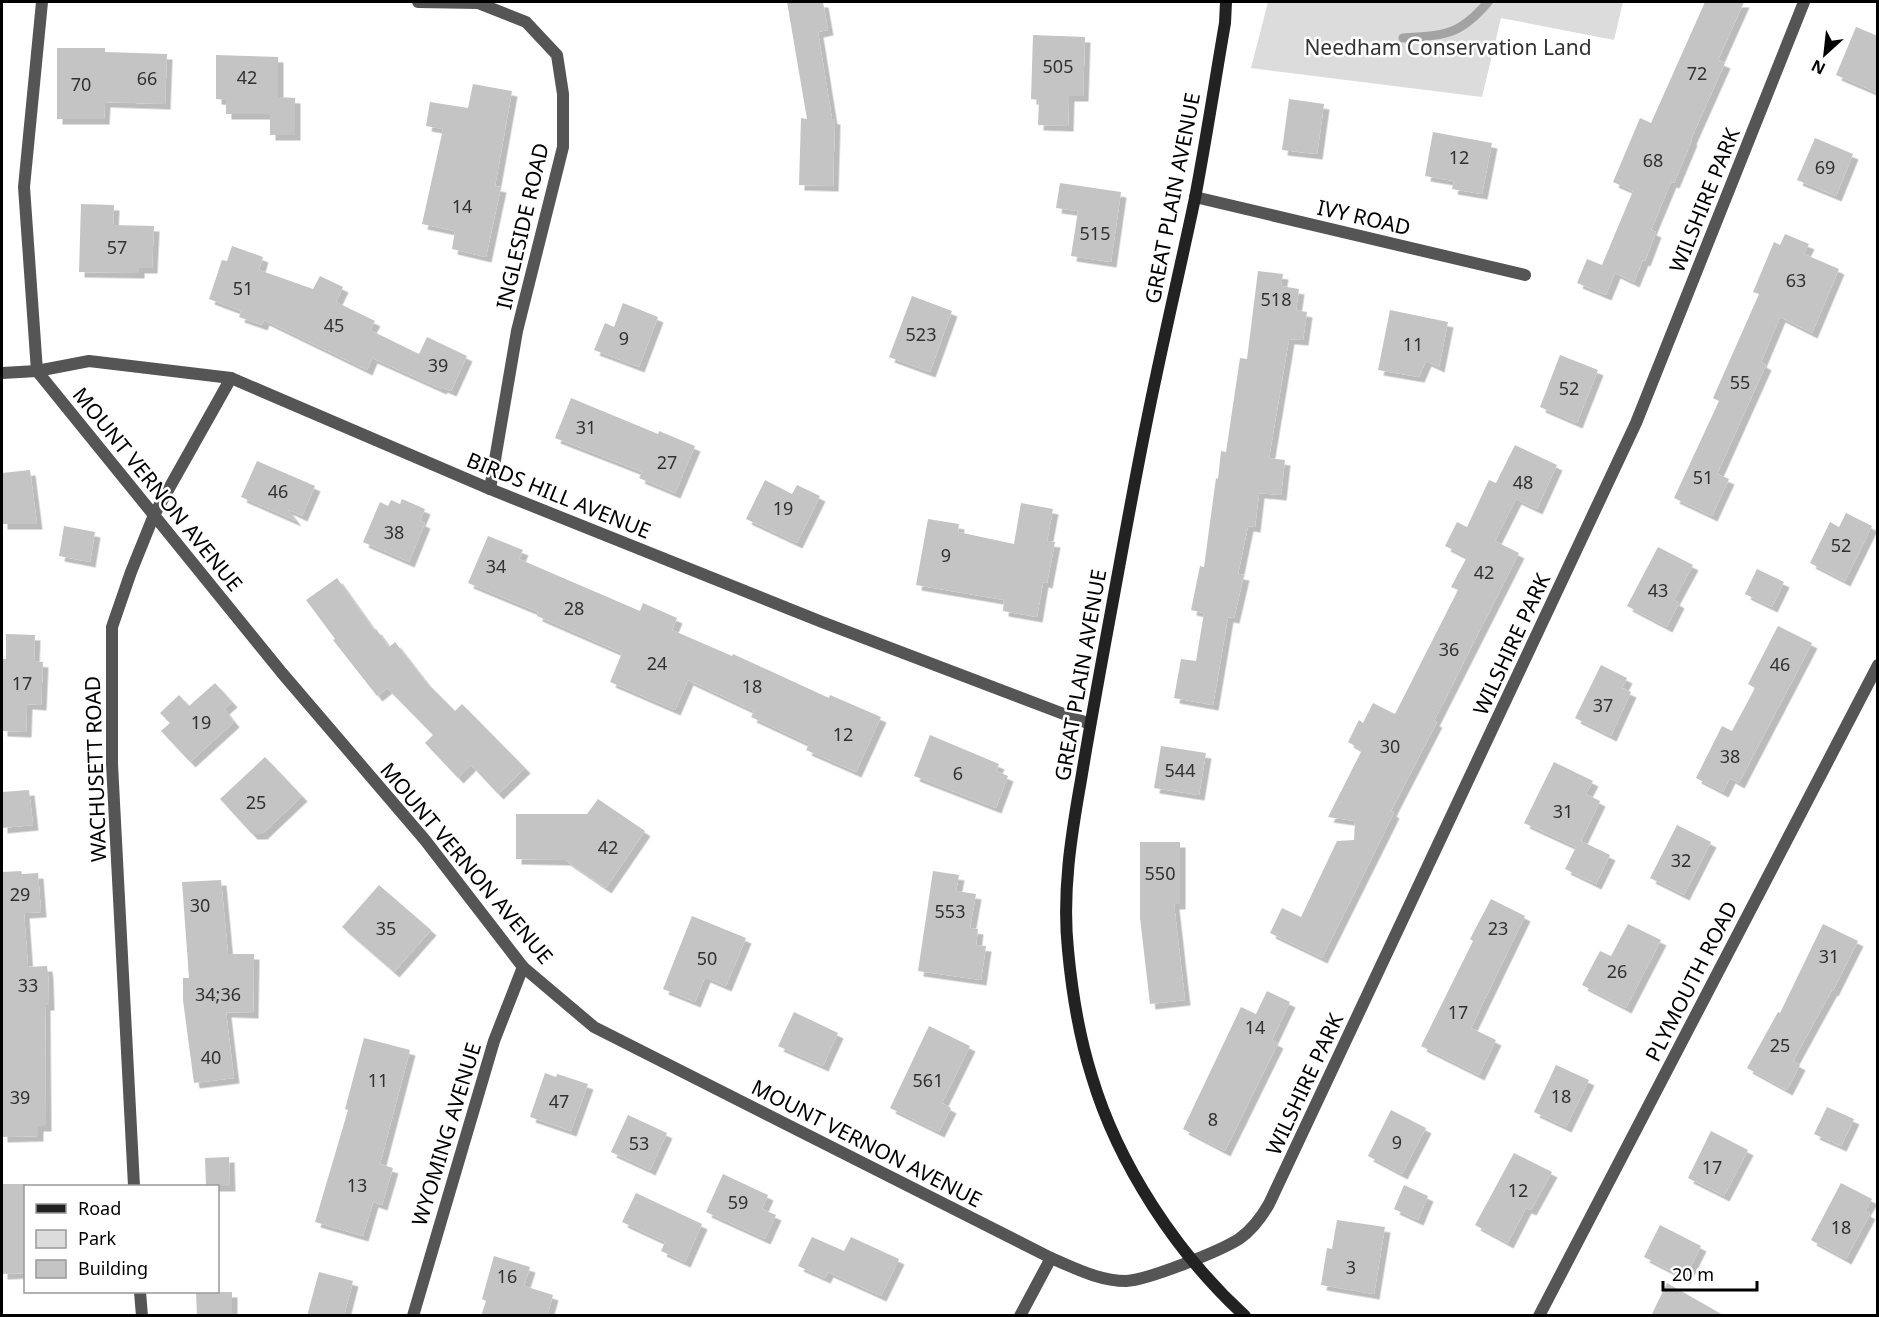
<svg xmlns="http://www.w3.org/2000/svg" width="1879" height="1317" font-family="'Noto Sans',sans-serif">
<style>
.green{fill:#dcdcdc}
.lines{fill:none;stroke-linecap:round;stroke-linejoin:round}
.stream{stroke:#a3a3a3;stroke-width:9}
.building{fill:#c4c4c4;filter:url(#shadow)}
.minor{stroke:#555;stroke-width:12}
.secondary{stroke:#222;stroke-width:12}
.labels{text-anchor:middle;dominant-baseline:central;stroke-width:5;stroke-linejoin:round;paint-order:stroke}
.number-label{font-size:18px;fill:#313131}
.park-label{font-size:21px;fill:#333;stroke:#fff}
.street-label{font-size:21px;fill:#000;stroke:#fff}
</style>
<defs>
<filter id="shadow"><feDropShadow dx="5.5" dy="5.5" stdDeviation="0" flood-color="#0004"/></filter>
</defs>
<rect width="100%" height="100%" fill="#fff"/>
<path class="green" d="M1268 2H1623L1614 40 1501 18 1482 97 1251 68Z"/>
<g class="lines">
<path class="stream" d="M1403 38C1445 35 1459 36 1488 2"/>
</g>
<g class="building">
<path d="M787 2H823L828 30 818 32 832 119H835L833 186 799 185 801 118 807 119Z"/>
<path d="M1705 2H1744L1718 60 1725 63 1691 139 1692 140 1674 183 1671 182 1651 230 1656 232 1645 261 1643 260 1634 282 1615 273 1606 295 1577 283 1587 259 1602 265 1633 191 1613 182 1640 118 1651 123Z"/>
<path d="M1856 27 1878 36V93L1836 75Z"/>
<path d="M1033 35 1085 37 1083 96H1069L1068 126 1038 125 1039 100 1031 99Z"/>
<path d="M57 48H105V52L167 54 165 104 105 102 104 119H57Z"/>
<path d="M216 55 278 57V97L295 98V135H270V114H226V100L216 99Z"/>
<path d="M473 84 512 91 495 186 501 187 486 257 452 249 455 231 422 224 443 129 426 126 430 102 468 108Z"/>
<path d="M1289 99 1324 104 1317 154 1282 150Z"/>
<path d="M1433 132 1492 143 1482 194 1452 189 1454 181 1425 176Z"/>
<path d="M1815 138 1853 154 1836 196 1797 180Z"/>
<path d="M1060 183 1121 192 1111 262 1071 256 1078 211 1056 208Z"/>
<path d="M81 204 114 205 113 225 154 226 152 268H139V273L79 272Z"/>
<path d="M1785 234 1809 244 1804 254 1839 269 1812 333 1780 317 1761 362 1766 365 1717 474 1729 479 1712 516 1674 498 1719 401 1713 398 1759 294 1753 292 1774 242 1780 245Z"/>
<path d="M232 246 263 257 259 270 313 289 320 276 343 287 336 302 375 321 370 330 419 354 427 337 467 356 451 391 442 387 441 389 372 358 367 370 264 320 262 325 239 317 241 311 209 299 222 260 227 261Z"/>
<path d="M1258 271 1283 274 1281 286 1299 289 1296 310 1307 312 1303 340 1289 339 1269 458 1285 460 1281 495 1259 493 1255 527 1248 526 1238 574 1244 575 1234 618 1228 617 1213 705 1174 698 1181 659 1196 661 1204 613 1191 610 1200 566 1204 567 1216 478 1218 479 1221 451 1226 452 1240 358 1247 359Z"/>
<path d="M912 296 952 311 930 372 889 357Z"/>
<path d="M623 303 658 317 639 367 594 350 605 323 614 327Z"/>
<path d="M1390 310 1448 322 1439 367 1426 361 1419 377 1378 370Z"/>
<path d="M1560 355 1598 370 1577 423 1540 407Z"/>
<path d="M571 398 658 434 659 431 695 446 675 493 639 478 642 472 555 438Z"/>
<path d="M1515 445 1557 465 1537 509 1516 499 1495 541 1519 553 1434 721 1437 722 1391 811 1394 813 1322 958 1270 933 1282 908 1301 917 1337 841 1354 840 1355 821 1328 817 1362 750 1348 742 1359 720 1363 723 1373 703 1395 714 1458 590 1451 587 1467 557 1445 546 1457 522 1467 527 1489 480 1496 483Z"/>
<path d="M257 461 315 486 302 516 287 509 296 521 241 497Z"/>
<path d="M30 470 37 524H2V473Z"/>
<path d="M765 480 792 494 797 485 820 496 797 543 746 519Z"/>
<path d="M402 499 425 509 420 521 425 523 409 562 363 542 380 502 388 506 391 500 400 504Z"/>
<path d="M1021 503 1053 509 1047 541 1055 542 1047 583 1043 582 1037 617 1003 611 1004 600 916 585 928 519 959 524 958 532 1014 544Z"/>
<path d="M1846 513 1872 526 1845 581 1810 563 1830 522 1839 527Z"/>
<path d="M64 526 95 532 90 562 59 556Z"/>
<path d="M488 536 523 550 519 559 640 611 643 603 677 618 672 630 732 656 733 654 829 698 830 695 881 717 856 772 806 750 809 744 751 717 754 711 688 680 675 710 610 682 622 653 537 616 538 612 468 583Z"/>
<path d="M1658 547 1693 565 1674 600 1679 603 1667 627 1627 606Z"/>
<path d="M1757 569 1784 582 1772 607 1745 594Z"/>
<path d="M337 578 374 630 376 629 389 647 395 642 426 682 455 711 462 704 525 768 498 794 471 765 458 778 425 743 433 735 387 688 377 696 333 640 335 639 306 600Z"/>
<path d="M1778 626 1812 643 1739 783 1730 778 1723 792 1696 778 1722 726 1732 731 1755 688 1748 684Z"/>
<path d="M6 634 35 635 34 661 43 662 41 705 27 704 26 732 2 731V659H6Z"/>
<path d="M1601 665 1627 678 1622 688 1631 692 1611 736 1575 718Z"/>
<path d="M215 683 232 702 224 709 234 722 190 762 161 731 170 723 160 713 179 695 189 706Z"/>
<path d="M930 735 999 764 996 771 1008 776 996 808 914 776Z"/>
<path d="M1161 746 1206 753 1199 795 1154 788Z"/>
<path d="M265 757 302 796 262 834H252L220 799Z"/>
<path d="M1554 762 1593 781 1586 794 1600 801 1581 841 1610 855 1596 884 1565 869 1576 847 1524 823Z"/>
<path d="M29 790 33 825 2 828V792Z"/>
<path d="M598 799 645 831 606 888 565 860 516 859V814H587Z"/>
<path d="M1677 825 1711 842 1684 895 1650 878Z"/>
<path d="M1140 842H1180V904H1174L1185 1000 1150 1004 1140 918Z"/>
<path d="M21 871 22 874 38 873 41 912 24 913 28 967 47 966 48 974 49 1005H45L46 1126H38V1136L2 1137V872Z"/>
<path d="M933 871 959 875 956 891 976 894 970 928 978 929 976 945 986 946 981 980 918 971Z"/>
<path d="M221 880 228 954H254L253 1013 226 1012 234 1078 194 1083 183 1000V978H189L182 882Z"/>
<path d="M379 885 431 930 394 972 342 927Z"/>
<path d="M1491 899 1525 916 1471 1028 1496 1040 1479 1075 1421 1046 1473 941 1470 939Z"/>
<path d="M692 916 746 938 726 986 705 977 695 1002 663 989Z"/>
<path d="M1628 924 1661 940 1626 1008 1582 985 1600 951 1611 956Z"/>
<path d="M1823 924 1858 941 1833 991 1832 990 1793 1061 1800 1065 1787 1090 1747 1068 1778 1012 1780 1013Z"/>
<path d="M1267 991 1290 1002 1272 1040 1278 1043 1225 1151 1183 1129 1241 1007 1256 1014Z"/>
<path d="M794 1012 838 1033 823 1066 778 1046Z"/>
<path d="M929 1026 970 1046 942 1103 951 1108 939 1132 890 1108Z"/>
<path d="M364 1038 410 1050 380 1164 393 1168 382 1205 373 1202 363 1236 315 1222 348 1110 345 1109Z"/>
<path d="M1556 1065 1589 1080 1566 1127 1534 1112Z"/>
<path d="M545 1073 556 1077 557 1074 588 1084 571 1131 530 1117Z"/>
<path d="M1827 1107 1854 1119 1841 1146 1814 1134Z"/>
<path d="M1391 1110 1426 1128 1402 1174 1368 1156Z"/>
<path d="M628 1115 667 1133 650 1170 611 1152Z"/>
<path d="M1711 1131 1748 1150 1724 1196 1688 1178Z"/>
<path d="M1514 1153 1552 1172 1531 1210 1526 1208 1508 1243 1475 1225Z"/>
<path d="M229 1157 230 1186H206L205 1158Z"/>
<path d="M723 1174 768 1195 762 1209 776 1215 765 1239 706 1212Z"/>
<path d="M1841 1183 1872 1199 1865 1211 1870 1214 1846 1259 1811 1240Z"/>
<path d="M2 1184H26V1273L2 1274Z"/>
<path d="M1404 1185 1428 1196 1418 1220 1394 1209Z"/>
<path d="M636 1193 702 1224 685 1262 661 1251 665 1242 622 1222Z"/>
<path d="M1337 1220 1385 1227 1374 1294 1321 1285 1327 1248 1332 1249Z"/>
<path d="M1660 1225 1701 1246 1685 1278 1644 1257Z"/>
<path d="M812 1237 844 1251 851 1237 899 1259 881 1296 828 1272 825 1278 798 1266Z"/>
<path d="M494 1256 530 1267 524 1286 553 1295 547 1316H481L486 1301 482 1299Z"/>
<path d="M319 1272 353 1281 344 1316H307Z"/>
<path d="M1667 1283 1725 1316H1651Z"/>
<path d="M196 1292H232V1316H197Z"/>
</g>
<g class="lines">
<g class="minor">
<path d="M42 2 24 187 37 371 282 673 425 840 523 967 594 1027 1051 1258C1075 1268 1099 1281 1126 1281 1148 1280 1220 1251 1239 1239 1252 1230 1261 1218 1269 1204L1636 423 1804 2"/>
<path d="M418 2 478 3 526 22 557 55 563 94V147L517 331 490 489"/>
<path d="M1195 197 1525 275"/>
<path d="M2 373 37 371 89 361 231 378 490 489 822 622 1090 724"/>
<path d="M134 1186 112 764V627L131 572 154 515 231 378"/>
<path d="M140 1292 142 1316"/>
<path d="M413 1316 494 1041 523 967"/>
<path d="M1020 1316 1051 1258"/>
<path d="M1539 1316 1878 665"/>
</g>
<path class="secondary" d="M1226 2 1225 23C1215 81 1206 140 1195 198 1179 274 1161 349 1146 425 1132 494 1120 563 1107 633 1098 682 1089 731 1081 780 1071 836 1062 893 1068 950 1072 993 1079 1036 1092 1077 1118 1164 1177 1254 1245 1316"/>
</g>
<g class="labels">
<g class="number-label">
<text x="1058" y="66">505</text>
<text x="1697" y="73">72</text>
<text x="247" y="77">42</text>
<text x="147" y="78">66</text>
<text x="81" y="84">70</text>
<text x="1459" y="157">12</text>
<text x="1653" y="160">68</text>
<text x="1825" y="167">69</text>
<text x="462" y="206">14</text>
<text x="1095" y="233">515</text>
<text x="117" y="247">57</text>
<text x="1796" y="280">63</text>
<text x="243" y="288">51</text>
<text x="1276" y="299">518</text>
<text x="334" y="325">45</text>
<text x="921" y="334">523</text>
<text x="624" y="338">9</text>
<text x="1413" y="344">11</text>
<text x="438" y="365">39</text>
<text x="1740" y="382">55</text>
<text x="1569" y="388">52</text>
<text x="586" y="427">31</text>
<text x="667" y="462">27</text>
<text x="1703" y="477">51</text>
<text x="1523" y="482">48</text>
<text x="278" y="491">46</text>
<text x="783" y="508">19</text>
<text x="394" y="532">38</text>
<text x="1841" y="545">52</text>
<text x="946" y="555">9</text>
<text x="496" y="566">34</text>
<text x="1484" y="572">42</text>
<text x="1658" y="590">43</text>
<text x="574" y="608">28</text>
<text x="1449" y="649">36</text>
<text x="657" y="663">24</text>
<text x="1780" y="664">46</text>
<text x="22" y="683">17</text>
<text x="752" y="686">18</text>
<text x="1603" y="705">37</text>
<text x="201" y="722">19</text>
<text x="843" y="734">12</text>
<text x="1390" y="746">30</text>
<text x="1730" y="756">38</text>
<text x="1180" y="770">544</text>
<text x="958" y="773">6</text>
<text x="256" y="802">25</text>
<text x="1563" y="811">31</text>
<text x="608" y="847">42</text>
<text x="1681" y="860">32</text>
<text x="1160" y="873">550</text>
<text x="20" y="894">29</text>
<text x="200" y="905">30</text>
<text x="950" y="911">553</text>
<text x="386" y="928">35</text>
<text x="1498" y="928">23</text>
<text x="1829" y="956">31</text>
<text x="707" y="958">50</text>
<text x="1617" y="971">26</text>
<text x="28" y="985">33</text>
<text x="218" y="994">34;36</text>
<text x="1458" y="1012">17</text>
<text x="1255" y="1027">14</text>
<text x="1780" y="1045">25</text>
<text x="211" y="1057">40</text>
<text x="378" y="1080">11</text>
<text x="928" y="1080">561</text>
<text x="1561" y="1096">18</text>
<text x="20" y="1097">39</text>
<text x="559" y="1101">47</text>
<text x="1213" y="1119">8</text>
<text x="1397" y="1142">9</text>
<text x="639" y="1143">53</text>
<text x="1712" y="1167">17</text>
<text x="357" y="1185">13</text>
<text x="1518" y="1190">12</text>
<text x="738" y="1202">59</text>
<text x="1841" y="1227">18</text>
<text x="1351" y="1267">3</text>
<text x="507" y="1276">16</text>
</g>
<g class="park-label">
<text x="1448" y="47">Needham Conservation Land</text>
</g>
<g class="street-label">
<text transform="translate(1172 198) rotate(-79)">GREAT PLAIN AVENUE</text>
<text transform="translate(1704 200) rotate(-68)">WILSHIRE PARK</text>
<text transform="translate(1364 217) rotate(13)">IVY ROAD</text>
<text transform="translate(522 226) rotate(-77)">INGLESIDE ROAD</text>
<text transform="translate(158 489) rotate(51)">MOUNT VERNON AVENUE</text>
<text transform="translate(559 495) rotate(22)">BIRDS HILL AVENUE</text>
<text transform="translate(1511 644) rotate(-65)">WILSHIRE PARK</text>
<text transform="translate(1080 675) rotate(-80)">GREAT PLAIN AVENUE</text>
<text transform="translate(95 769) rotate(-92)">WACHUSETT ROAD</text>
<text transform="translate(467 863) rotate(50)">MOUNT VERNON AVENUE</text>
<text transform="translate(1691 981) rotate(-63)">PLYMOUTH ROAD</text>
<text transform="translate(1304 1084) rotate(-65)">WILSHIRE PARK</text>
<text transform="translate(446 1134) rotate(-73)">WYOMING AVENUE</text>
<text transform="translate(867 1143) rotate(27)">MOUNT VERNON AVENUE</text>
</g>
</g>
<rect width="1879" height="1317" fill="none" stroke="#000000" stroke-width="6"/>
<rect x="24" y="1185" width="195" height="108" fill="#ffffff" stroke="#999999" stroke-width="1.5"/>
<rect x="36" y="1204" width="30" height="9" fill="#222222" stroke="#999999" stroke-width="1.5"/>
<text x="78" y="1215" font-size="18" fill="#000000">Road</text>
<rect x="36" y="1230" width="30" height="18" fill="#dcdcdc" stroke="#999999" stroke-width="1.5"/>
<text x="78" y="1245" font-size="18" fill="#000000">Park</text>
<rect x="36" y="1260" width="30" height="18" fill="#c4c4c4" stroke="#999999" stroke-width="1.5"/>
<text x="78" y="1275" font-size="18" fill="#000000">Building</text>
<g transform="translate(1825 54) rotate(207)" stroke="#ffffff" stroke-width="4.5" paint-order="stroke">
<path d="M0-4.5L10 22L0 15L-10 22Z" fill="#000000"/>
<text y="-9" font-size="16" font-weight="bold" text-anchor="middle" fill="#000000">N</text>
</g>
<path d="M1663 1281v9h94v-9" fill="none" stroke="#000000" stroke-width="3"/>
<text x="1672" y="1281" font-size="18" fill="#000000" stroke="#ffffff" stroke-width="4.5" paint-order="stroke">20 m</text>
</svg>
